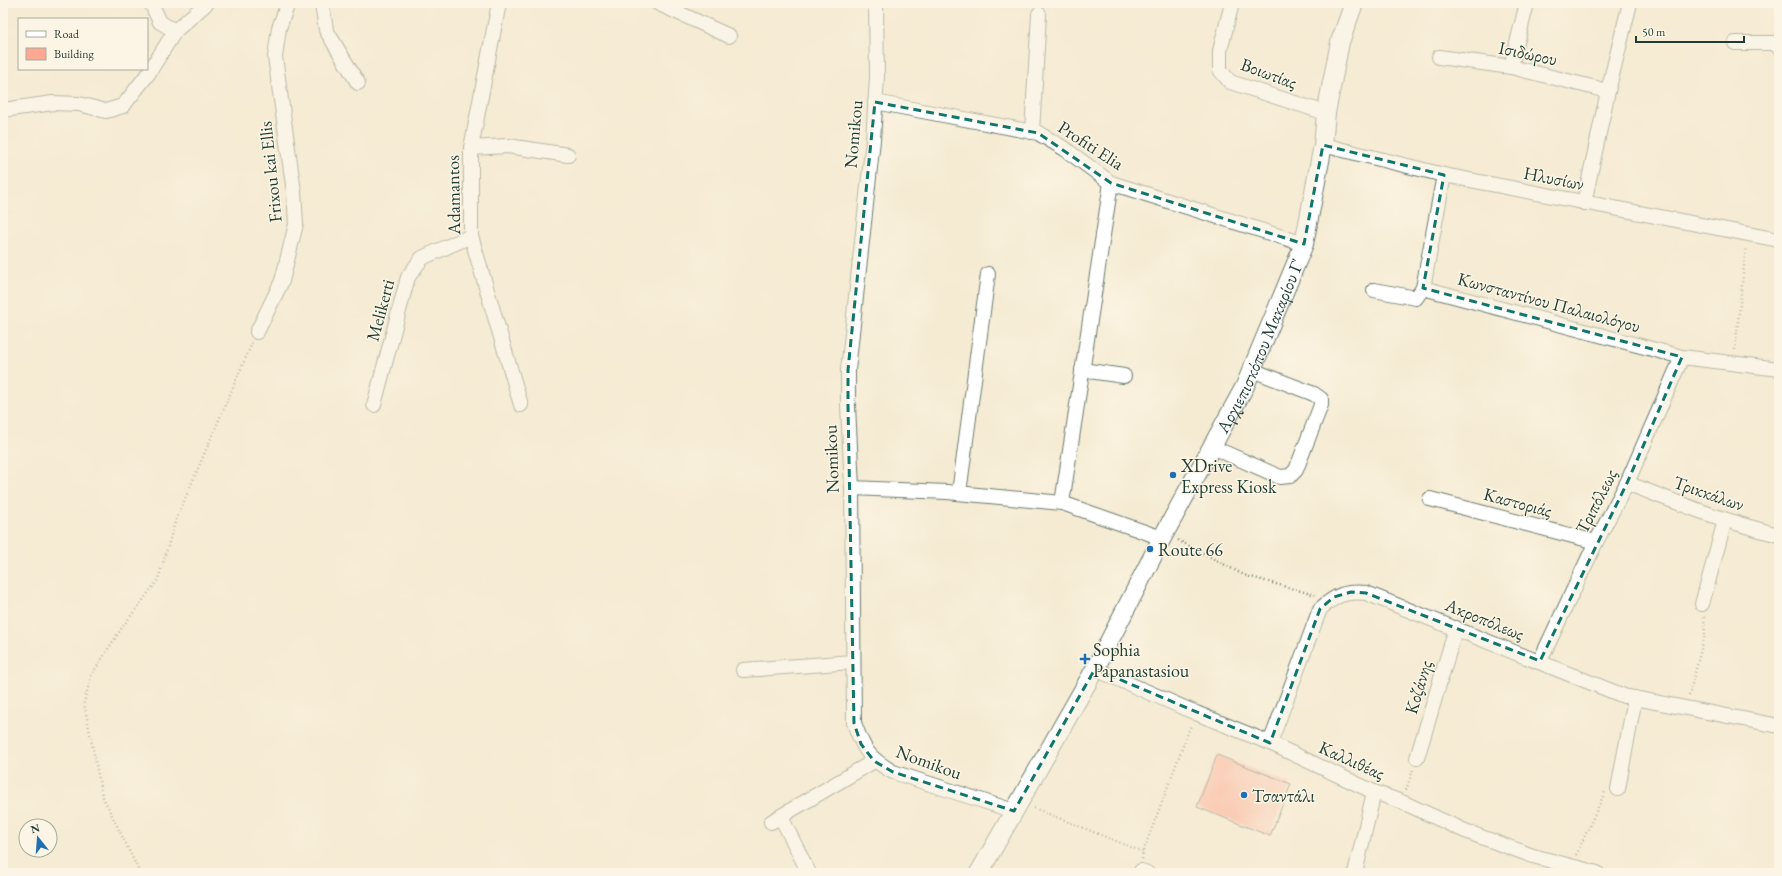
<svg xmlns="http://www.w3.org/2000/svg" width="1782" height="876" font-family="'EB Garamond',serif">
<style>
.building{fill:#fea793}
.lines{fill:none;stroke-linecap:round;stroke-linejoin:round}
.minor-casing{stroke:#6a7a6c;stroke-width:16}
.major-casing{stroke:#6a7a6c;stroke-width:20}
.path{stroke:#6a7a6c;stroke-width:2.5;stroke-dasharray:1 3;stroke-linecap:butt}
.minor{stroke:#fff;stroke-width:14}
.major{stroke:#fff;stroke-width:18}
.marked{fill:none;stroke:#0f766e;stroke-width:3;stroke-dasharray:8 5;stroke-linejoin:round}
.poi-dot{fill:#1f6fb2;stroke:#fcf5e5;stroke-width:1.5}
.labels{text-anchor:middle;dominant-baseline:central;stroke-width:3;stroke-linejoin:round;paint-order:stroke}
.street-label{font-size:18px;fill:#1f3d34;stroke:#fcf5e5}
.poi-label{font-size:18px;fill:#1f3d34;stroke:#fcf5e5;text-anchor:start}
</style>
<rect width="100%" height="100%" fill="#fcf5e5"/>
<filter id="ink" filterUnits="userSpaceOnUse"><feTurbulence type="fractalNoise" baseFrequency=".025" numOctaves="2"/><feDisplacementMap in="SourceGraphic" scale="8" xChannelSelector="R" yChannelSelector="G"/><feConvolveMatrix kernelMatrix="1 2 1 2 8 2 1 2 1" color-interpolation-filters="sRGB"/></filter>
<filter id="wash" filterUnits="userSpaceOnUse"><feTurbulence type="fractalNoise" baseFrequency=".012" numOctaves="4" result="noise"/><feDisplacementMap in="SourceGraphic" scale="16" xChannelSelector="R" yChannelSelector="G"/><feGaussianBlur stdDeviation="0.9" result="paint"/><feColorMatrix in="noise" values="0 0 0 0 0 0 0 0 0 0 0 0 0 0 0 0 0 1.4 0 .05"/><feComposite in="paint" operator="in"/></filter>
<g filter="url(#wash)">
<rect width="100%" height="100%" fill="#f5ebd3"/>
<g id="blocks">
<path class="building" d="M1217 755 1291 784 1270 836 1197 807Z"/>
</g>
</g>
<g filter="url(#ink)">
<use href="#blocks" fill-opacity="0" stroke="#6a7a6c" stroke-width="1"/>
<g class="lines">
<g class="minor-casing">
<g id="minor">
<path d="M151 3 160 22 175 31"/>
<path d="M322 3 326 30 358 83"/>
<path d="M499 3 471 148V236L521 405"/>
<path d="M657 3 729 36"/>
<path d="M876 3 877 77 873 140 848 370V406L852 488 854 723C864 750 867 757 893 772L1014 811"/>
<path d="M1232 3 1220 51V70L1230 82 1326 113"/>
<path d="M1735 43H1773L1779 47"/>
<path d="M1439 57 1511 67 1608 91"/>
<path d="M1511 67 1527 3"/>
<path d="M875 102 1038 133 1065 149 1111 183 1304 244"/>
<path d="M3 110 53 103 79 104 106 111 123 106 148 74 175 31 207 3"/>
<path d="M1032 132 1039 14"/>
<path d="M1323 145 1444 175 1779 240"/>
<path d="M471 148 508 146 568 155"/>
<path d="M1444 175 1423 288 1682 357 1779 369"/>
<path d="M1584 203 1608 91 1630 3"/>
<path d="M1374 290 1416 298 1423 288"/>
<path d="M257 332 282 281 296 224 294 192 275 57 279 28 288 3"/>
<path d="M1082 370 1124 376"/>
<path d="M374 405 408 277 422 258 471 236"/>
<path d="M1212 447 1280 477 1290 476 1296 470 1321 405V399L1314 394 1252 370"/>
<path d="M1627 483C1677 503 1726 522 1779 535"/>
<path d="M852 488 947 492 1062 503 1162 538"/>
<path d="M959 493 988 274"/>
<path d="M1430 499 1596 542"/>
<path d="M1062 503 1111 183"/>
<path d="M1702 604 1725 520"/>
<path d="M1540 661 1596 542 1627 483 1682 357"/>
<path d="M1095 669 1196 713 1270 743 1374 792 1402 802 1465 831 1533 856 1597 873"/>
<path d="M743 670 853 662"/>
<path d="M1270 743 1320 609C1336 595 1345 591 1366 593L1624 696 1779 726"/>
<path d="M1417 758 1456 628"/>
<path d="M1618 789 1635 698"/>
<path d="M781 817 809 873"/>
<path d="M771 822 874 761"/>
<path d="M1140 873 1141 871 1147 873"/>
<path d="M1355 873 1374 792"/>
</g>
</g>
<g class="major-casing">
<g id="major">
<path id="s1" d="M979 873 1095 669 1162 538 1245 386 1304 244 1323 145 1326 113 1340 42 1354 3"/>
</g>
</g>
<g class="path">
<path d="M1735 350 1746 247"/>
<path d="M1178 540 1244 575 1315 595"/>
<path d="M1689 696 1705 634 1704 617"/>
<path d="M1406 790 1413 770"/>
<path d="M1034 808 1143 852"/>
<path d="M1576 855 1605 792"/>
<path d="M1142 859 1143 852 1191 725"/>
<path d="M140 873 102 795 84 703 91 676 121 629 158 580 175 522 252 343"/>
</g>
<use href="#minor" class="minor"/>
<use href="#major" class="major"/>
</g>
</g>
<path d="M0 0H1782V876H0ZM875 102 1038 133 1111 183 1304 244 1323 145 1444 175 1423 288 1682 357 1627 483 1540 661 1366 593 1351 592 1334 597 1320 609 1270 743 1095 669 1014 811 893 772 874 761 861 744 854 723 848 406V370Z" fill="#f5ebd3" fill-opacity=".55" fill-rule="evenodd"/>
<path class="marked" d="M875 102 1038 133 1111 183 1304 244 1323 145 1444 175 1423 288 1682 357 1627 483 1540 661 1366 593 1351 592 1334 597 1320 609 1270 743 1095 669 1014 811 893 772 874 761 861 744 854 723 848 406V370Z"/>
<g class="poi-dot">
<circle cx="1173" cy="475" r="4"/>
<circle cx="1150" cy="549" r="4"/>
<path d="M1083 653h4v4h4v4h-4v4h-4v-4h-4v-4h4z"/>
<circle cx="1244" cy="795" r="4"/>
</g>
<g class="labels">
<g class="street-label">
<text transform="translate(1528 53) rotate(12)">Ισιδώρου</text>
<text transform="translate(1269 73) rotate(20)">Βοιωτίας</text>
<text transform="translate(853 134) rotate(-85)">Nomikou</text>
<text transform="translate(1091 145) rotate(33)">Profiti Elia</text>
<text transform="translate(270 172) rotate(-96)">Frixou kai Ellis</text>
<text transform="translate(1554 178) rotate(11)">Ηλυσίων</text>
<text transform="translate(453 195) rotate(-91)">Adamantos</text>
<text transform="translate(1549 302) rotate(15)">Κωνσταντίνου Παλαιολόγου</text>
<text transform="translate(380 310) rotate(-75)">Melikerti</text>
<text stroke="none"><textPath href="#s1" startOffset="598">Αρχιεπισκόπου Μακαρίου Γ'</textPath></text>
<text transform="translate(831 459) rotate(-92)">Nomikou</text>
<text transform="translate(1709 493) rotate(19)">Τρικκάλων</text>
<text transform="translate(1596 501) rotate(-63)">Τριπόλεως</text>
<text transform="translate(1518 502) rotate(15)">Καστοριάς</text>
<text transform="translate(1485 619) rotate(22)">Ακροπόλεως</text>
<text transform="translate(1418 687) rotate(-73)">Κοζάνης</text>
<text transform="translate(1352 760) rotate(24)">Καλλιθέας</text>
<text transform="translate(929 762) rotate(20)">Nomikou</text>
</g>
<g class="poi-label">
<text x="1181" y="465">XDrive<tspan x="1181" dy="21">Express Kiosk</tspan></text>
<text x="1158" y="549">Route 66</text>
<text x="1093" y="649">Sophia<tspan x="1093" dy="21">Papanastasiou</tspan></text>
<text x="1252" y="795">Τσαντάλι</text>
</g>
</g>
<rect width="1782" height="876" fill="none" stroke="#fcf5e5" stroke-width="16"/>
<rect x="18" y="18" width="130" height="52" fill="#fcf5e5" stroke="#a4ab9e"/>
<rect x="26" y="31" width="20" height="6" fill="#ffffff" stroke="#a4ab9e"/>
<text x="54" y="38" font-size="12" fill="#1f3d34">Road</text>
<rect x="26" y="48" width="20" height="12" fill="#fea793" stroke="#a4ab9e"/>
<text x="54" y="58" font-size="12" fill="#1f3d34">Building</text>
<g transform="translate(38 838) rotate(343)"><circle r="19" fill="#fcf5e5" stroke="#a4ab9e"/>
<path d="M0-3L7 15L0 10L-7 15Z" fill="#1f6fb2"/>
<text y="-6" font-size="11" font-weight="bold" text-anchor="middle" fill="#1f3d34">N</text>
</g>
<path d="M1636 36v6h108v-6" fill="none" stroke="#1f3d34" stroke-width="2"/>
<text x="1642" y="36" font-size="12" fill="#1f3d34" stroke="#fcf5e5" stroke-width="3" paint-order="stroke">50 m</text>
</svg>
